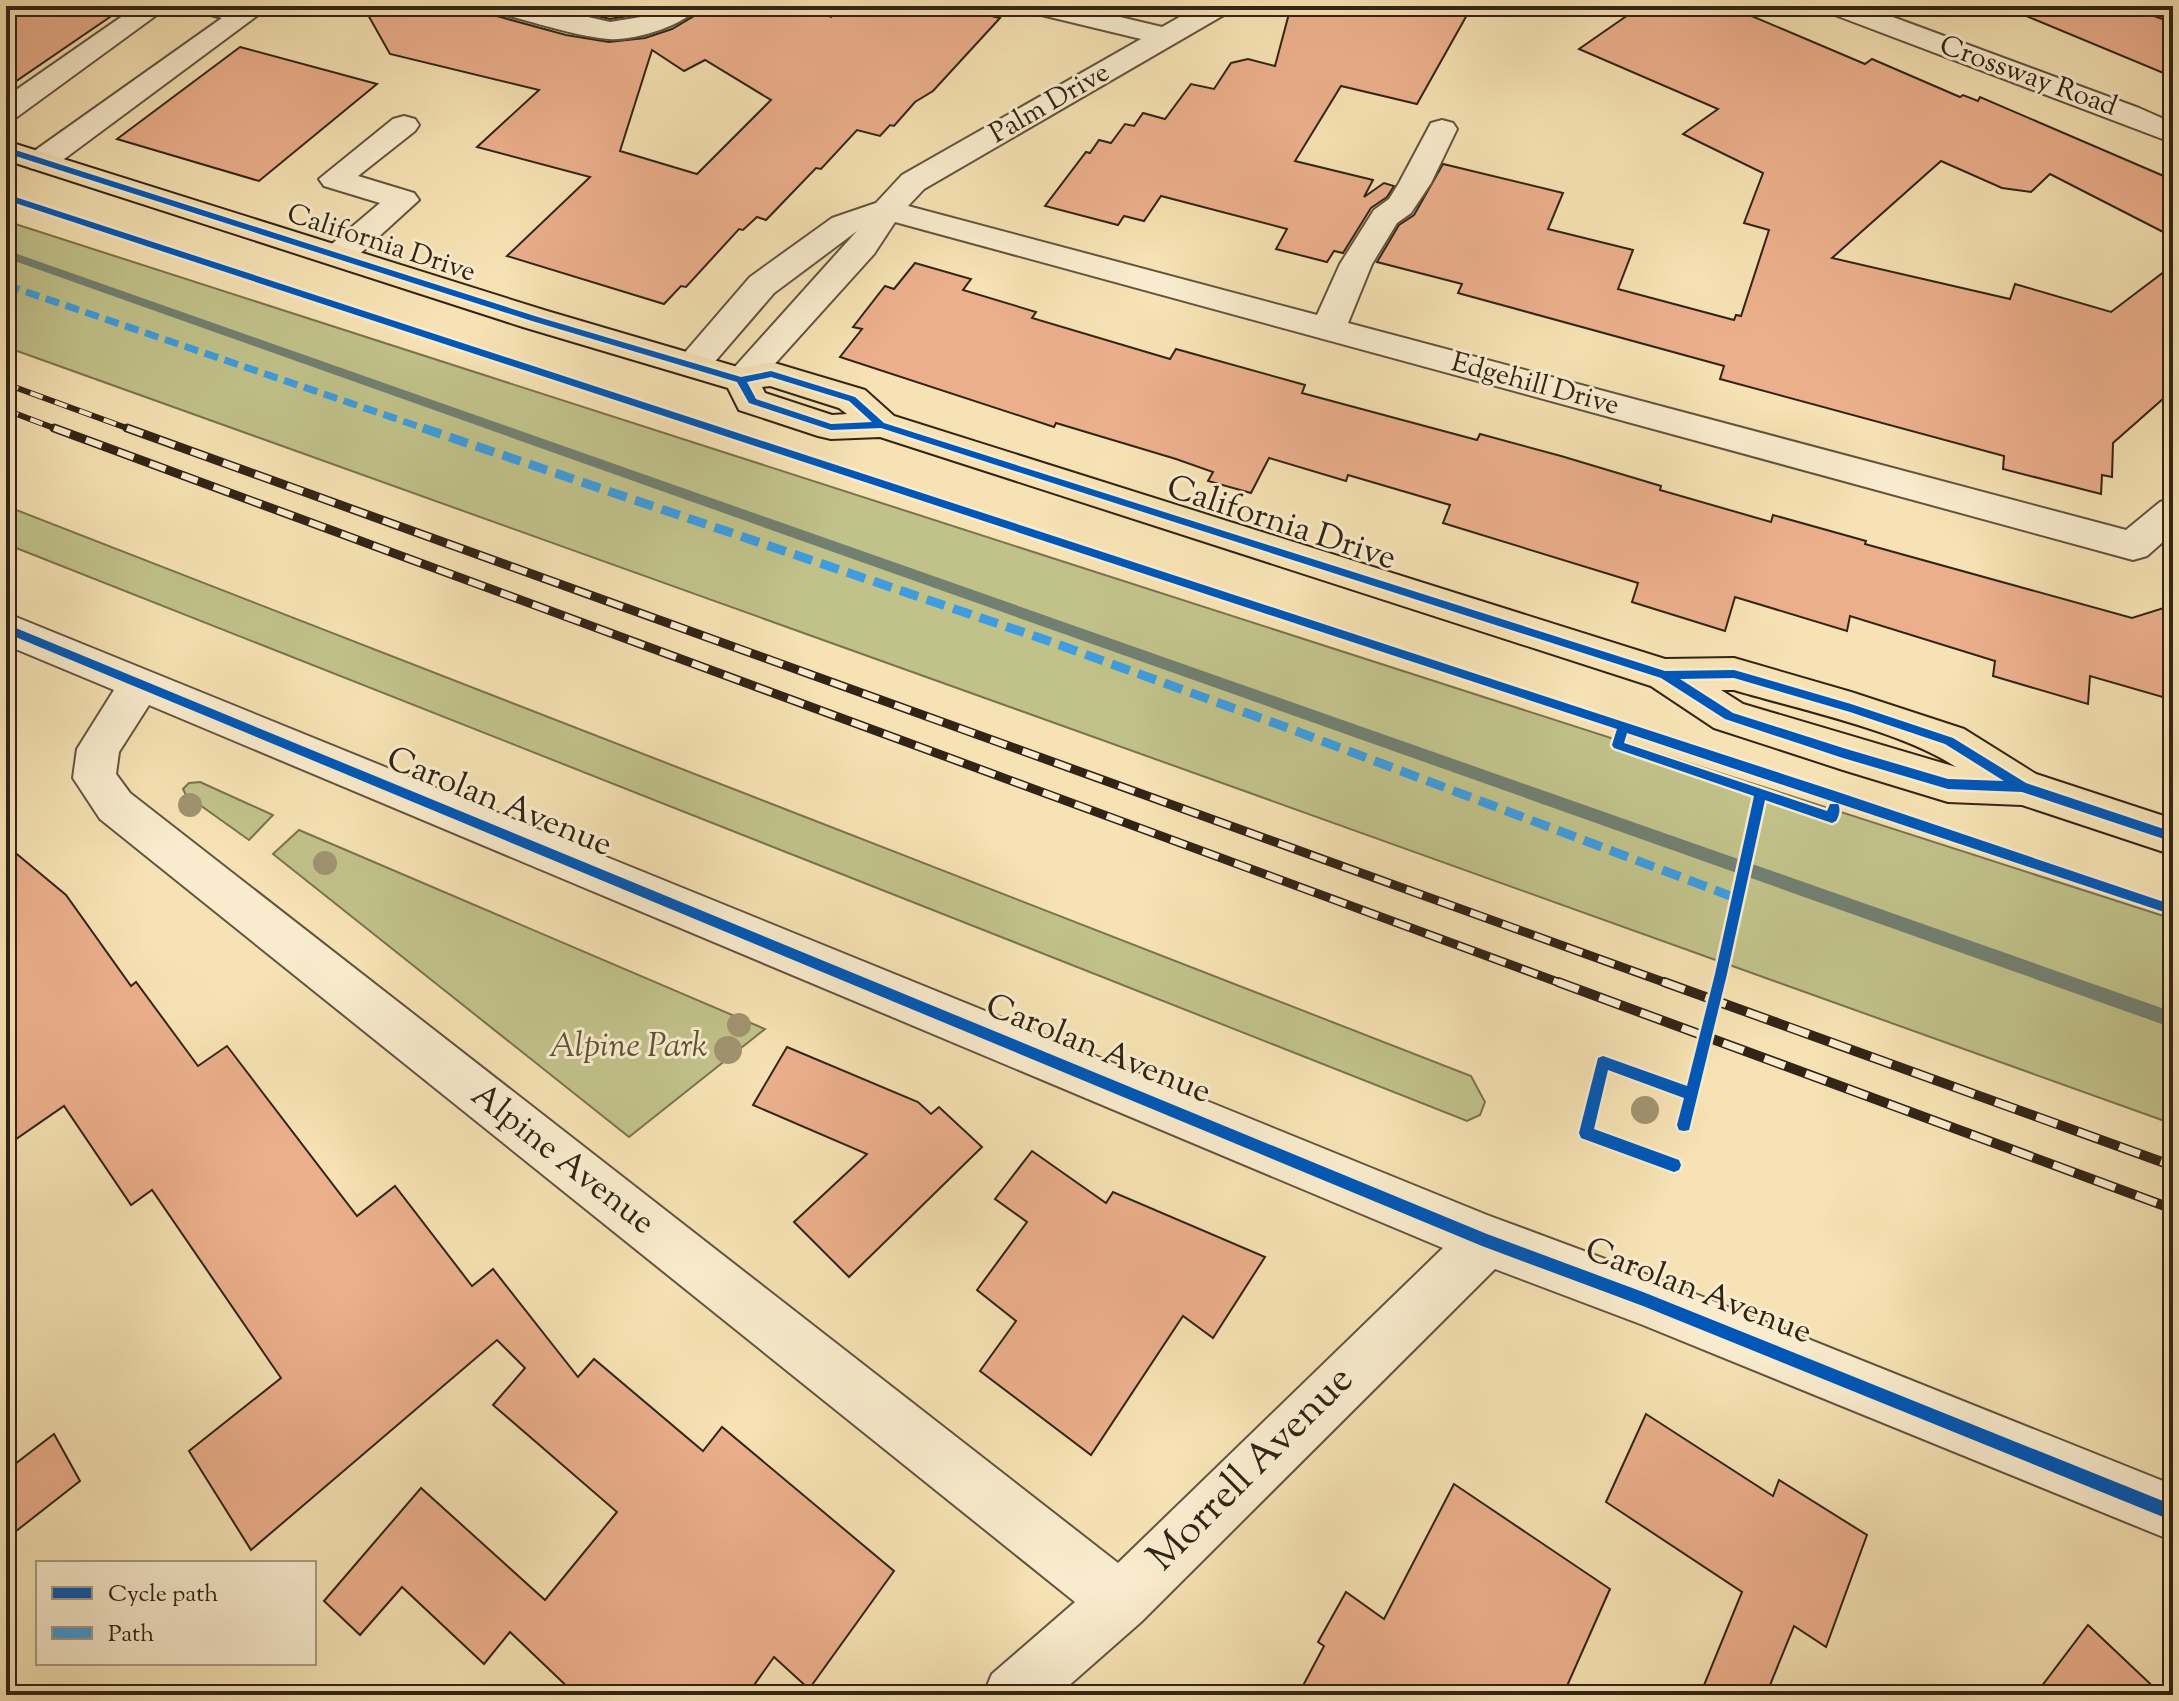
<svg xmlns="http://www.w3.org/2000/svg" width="2179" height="1701" font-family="'Sorts Mill Goudy',serif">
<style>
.green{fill:#c1c28a;stroke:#797350;stroke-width:2}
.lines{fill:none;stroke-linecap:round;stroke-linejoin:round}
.stream{fill:#728072;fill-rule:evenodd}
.building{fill:#ebaf8c;stroke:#312416;stroke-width:2;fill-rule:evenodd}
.minor-casing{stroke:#62543e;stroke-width:4}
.major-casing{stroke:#312416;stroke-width:4}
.minor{fill:#f9ecce;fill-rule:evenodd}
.major{fill:#f6e2b4;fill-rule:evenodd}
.rail-far2-casing{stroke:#312416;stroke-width:6}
.rail-far1-casing{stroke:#312416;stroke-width:9}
.rail-casing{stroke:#312416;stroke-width:10}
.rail-far2{stroke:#f9ecce;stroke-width:4;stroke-dasharray:13;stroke-linecap:butt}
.rail-far1{stroke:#f9ecce;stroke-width:6;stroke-dasharray:17;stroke-linecap:butt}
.rail{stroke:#f9ecce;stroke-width:7;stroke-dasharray:22;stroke-linecap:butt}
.quiet-far1{stroke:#3e9cdf;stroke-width:7;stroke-dasharray:14 7;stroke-linecap:butt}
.quiet{stroke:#3e9cdf;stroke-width:9;stroke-dasharray:19 9;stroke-linecap:butt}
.cycleway-casing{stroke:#f9ecce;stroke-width:5}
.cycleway{fill:#0057b8;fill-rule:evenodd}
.tree{fill:#a19370}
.labels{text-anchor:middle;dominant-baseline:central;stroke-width:6;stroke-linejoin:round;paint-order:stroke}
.far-street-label{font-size:28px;fill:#312416;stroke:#f9ecce}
.street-label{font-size:34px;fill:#312416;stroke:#f9ecce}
.park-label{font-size:34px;font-style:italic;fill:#5c5339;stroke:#f9ecce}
.near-street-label{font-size:40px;fill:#312416;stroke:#f9ecce}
</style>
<rect width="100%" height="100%" fill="#f6e2b4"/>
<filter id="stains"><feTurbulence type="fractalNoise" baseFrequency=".0025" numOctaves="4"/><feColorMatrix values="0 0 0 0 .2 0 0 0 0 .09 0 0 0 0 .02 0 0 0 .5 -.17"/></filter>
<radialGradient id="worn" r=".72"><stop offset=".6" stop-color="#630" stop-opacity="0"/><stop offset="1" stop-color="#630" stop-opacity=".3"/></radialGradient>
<g class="green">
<path d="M6 221 2173 919V1124L6 347Z"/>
<path d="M6 506 1471 1076 1485 1102 1480 1115 1467 1121 6 544Z"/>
<path d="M200 782 273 815 249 840 186 795 183 789 189 783Z"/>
<path d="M299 830 765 1029 629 1137 273 854Z"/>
</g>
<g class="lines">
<path class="stream" d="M6 250 2173 1012V1028L6 258Z"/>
</g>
<g class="building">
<path d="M21 6H126L6 88V16Z"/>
<path d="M363 6H487L493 15 566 35 609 42 645 38 672 29 694 16 702 6H811L831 17 841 6H947L1000 18 933 91 915 102 894 126 890 125 880 136 857 130 821 169 816 168 766 220 757 217 743 230 739 229 686 287 681 286 664 304 507 256 590 177 477 147 539 90 390 54ZM652 50 684 71 705 60 771 100 697 174 620 151Z"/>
<path d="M553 6H659L646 13 610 19Z"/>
<path d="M1291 6H1472L1417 104 1341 86 1295 161 1373 180 1364 197 1384 183 1394 186 1387 197 1371 208 1343 253 1334 251 1327 262 1276 249 1287 229 1161 196 1144 221 1124 216 1118 225 1045 206 1086 152 1090 153 1099 140 1111 143 1125 124 1134 126 1143 113 1165 119 1191 84 1214 89 1231 63 1248 59 1275 66Z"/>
<path d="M1641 6H1728L1865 64 1872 59 1960 97 1963 95 1978 101 1980 97 2173 180V237L2050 174 2031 192 2002 188 1941 161 1832 258 2010 299 2015 284 2111 312 2173 265V390L2113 443 2112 477 2102 475 2101 494 2003 469 2004 456 1720 379 1724 366 1458 293 1462 284 1377 262 1399 225 1414 215 1443 164 1563 193 1548 229 1633 250 1618 289 1734 320 1736 315 1741 316 1769 230 1744 223 1763 173 1683 134 1718 109 1579 49Z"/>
<path d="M2002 6H2128L2173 23V77Z"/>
<path d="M240 47 377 84 259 181 117 139Z"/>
<path d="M915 263 971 279 963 290 1036 312 1032 318 1170 359 1176 349 1305 385 1302 393 1477 440 1480 434 1561 456 1661 486 1660 490 1771 522 1773 515 1866 541 1865 544 2132 618 2173 605V700L2090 676 2088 704 1993 676 1995 661 1850 616 1847 631 1735 597 1725 631 1632 602 1638 583 1443 523 1450 505 1348 475 1346 481 1269 458 1251 493 1208 481 1213 472 1176 459 1056 423 1054 427 840 357 862 329 853 327 885 286 894 289Z"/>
<path d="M6 845 66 895 131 986 136 982 198 1066 227 1046 357 1216 395 1186 472 1286 493 1269 578 1377 594 1359 703 1451 722 1427 894 1571 809 1689 774 1657 747 1695H576L510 1632 484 1664 402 1587 360 1635 324 1601 421 1488 545 1600 617 1512 493 1405 525 1368 497 1340 251 1550 189 1451 281 1378 152 1190 131 1205 64 1106 6 1146Z"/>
<path d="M787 1047 918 1102 931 1114 939 1107 982 1147 849 1277 794 1222 867 1154 753 1105Z"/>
<path d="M1032 1151 1106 1203 1113 1192 1265 1257 1213 1338 1183 1316 1091 1455 980 1371 1016 1321 977 1290 1027 1222 995 1199Z"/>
<path d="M1646 1414 1773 1496 1779 1480 1867 1535 1826 1647 1794 1626 1766 1695H1700L1742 1592 1606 1502Z"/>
<path d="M54 1434 80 1481 6 1539V1471Z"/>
<path d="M1454 1484 1610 1589 1563 1695H1298L1324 1646 1318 1642 1346 1592 1384 1619Z"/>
<path d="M2088 1625 2162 1695H2035Z"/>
</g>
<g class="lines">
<g class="minor-casing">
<g id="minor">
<path d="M137 6H169L17 117 6 120V97Z"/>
<path d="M196 6H242L254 9 258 15 52 168 41 170 30 168 26 161 30 154 222 18 200 12Z"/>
<path d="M490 6H540L610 22 647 16 665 6H699C685 26 632 41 609 39 577 37 527 20 494 12Z"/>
<path d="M1025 6H1074L1162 27 1199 6H1233L1229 12 924 189 908 206 1317 315 1340 264 1374 210 1389 199 1399 183 1431 123 1442 120 1453 123 1457 129 1431 183 1411 213 1397 223 1372 264 1348 323 2126 530 2160 502 2173 498V533L2147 556 2133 560 895 222 874 254 753 388 741 392 729 388 723 380 857 231 774 293 705 373 693 377 681 373 676 365 681 357 750 277 832 218 876 203 902 175 1141 39 1029 12Z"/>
<path d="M1823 6H1863L2139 108 2173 123V143L1827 12Z"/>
<path d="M404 116 415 119 419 125 415 131 358 176 414 193 419 200 351 262 339 265 327 262 323 255 327 248 380 203 324 186 319 179 393 119Z"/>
<path d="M6 613 1487 1215 1643 1273 2173 1485V1541L1643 1325 1495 1269 1141 1622 1058 1695H983L992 1674 1075 1602 100 819 73 778 77 749 114 690 6 645ZM149 705 1443 1248 1118 1563 130 793 116 774 119 752Z"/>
</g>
</g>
<g class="major-casing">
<path id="major" d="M6 141 547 311 741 368 771 362 865 390 894 416 1665 659 1734 658 1851 692 1964 729 2036 774 2173 819V855L2022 805 1948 802 1843 770 1714 728 1651 686 880 437 831 439 818 436 739 410 728 388 523 327 6 160ZM770 386 839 408 847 414 832 415 765 393 762 387ZM1721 690H1734C1801 710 1899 730 1956 767L1743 704Z"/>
</g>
<use href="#minor" class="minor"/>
<use href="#major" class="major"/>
<g class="rail-far2-casing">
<g id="rail-far2">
<path d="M6 384 132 430"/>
<path d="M6 410 59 430"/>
</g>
</g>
<g class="rail-far1-casing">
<g id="rail-far1">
<path d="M54 428 1563 984"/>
<path d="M127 428 1669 984"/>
</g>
</g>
<g class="rail-casing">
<g id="rail">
<path d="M1558 982 2173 1209"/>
<path d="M1664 982 2173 1166"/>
</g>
</g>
<use href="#rail-far2" class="rail-far2"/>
<use href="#rail-far1" class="rail-far1"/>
<use href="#rail" class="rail"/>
<path class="quiet-far1" d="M6 285 429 430"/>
<path class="quiet" d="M423 428 1043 639 1288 728 1736 898"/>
<g class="cycleway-casing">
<g id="cycleway">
<path d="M6 147 538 317 741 377 771 371 855 397 884 423 1665 671 1734 670 1851 704 1953 738 2026 783 2173 832V842L2022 792 1948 789 1843 758 1725 719 1661 678 881 428 831 430 749 403 737 382 532 321 6 153ZM771 377 849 401 872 422 831 424 756 399 747 382ZM1734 678 1850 712 1945 744 2004 781 1948 779 1843 748 1733 713 1680 679Z"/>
<path d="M6 194 1835 791 2173 905V915L1627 733 1624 743 1827 811 1830 804H1838C1841 809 1839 816 1836 821L1832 823 1765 800 1727 974 1689 1130 1684 1131 1679 1130 1677 1125 1684 1098 1608 1070 1594 1129 1679 1160 1681 1165 1679 1170 1674 1172 1581 1138 1579 1133 1598 1058 1603 1056 1687 1086 1715 974 1754 796 1614 748 1612 745 1617 729 6 200Z"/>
<path d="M6 624 1487 1234 1643 1292 2173 1505V1521L1643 1306 1482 1246 6 633Z"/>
</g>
</g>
<use href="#cycleway" class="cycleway"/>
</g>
<g class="tree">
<circle cx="190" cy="805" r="12"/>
<circle cx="325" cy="863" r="12"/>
<circle cx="739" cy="1025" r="12"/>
<circle cx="728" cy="1050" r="14"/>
<circle cx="1645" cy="1110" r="14"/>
</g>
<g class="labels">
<g class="far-street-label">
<text transform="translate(2028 77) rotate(20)">Crossway Road</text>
<text transform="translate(1050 104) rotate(-30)">Palm Drive</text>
<text transform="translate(381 244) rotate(18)">California Drive</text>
<text transform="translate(1535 385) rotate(15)">Edgehill Drive</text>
</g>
<g class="street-label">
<text transform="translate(1281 524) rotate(18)">California Drive</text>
<text transform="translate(499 803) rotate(22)">Carolan Avenue</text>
<text transform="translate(1098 1050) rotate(22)">Carolan Avenue</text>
<text transform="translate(562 1160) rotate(38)">Alpine Avenue</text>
<text transform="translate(1698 1292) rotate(21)">Carolan Avenue</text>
</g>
<g class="park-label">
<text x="628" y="1047">Alpine Park</text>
</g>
<g class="near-street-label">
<text transform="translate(1252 1470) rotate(-45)">Morrell Avenue</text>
</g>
</g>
<rect width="2179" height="1701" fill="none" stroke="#f6e2b4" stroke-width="32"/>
<rect x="8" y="8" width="2163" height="1685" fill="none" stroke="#312416" stroke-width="4"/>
<rect x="16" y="16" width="2147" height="1669" fill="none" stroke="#312416" stroke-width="2"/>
<rect x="36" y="1561" width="280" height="104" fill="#f9ecce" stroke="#a99c84" stroke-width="2"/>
<rect x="52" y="1587" width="40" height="12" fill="#0057b8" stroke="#a99c84" stroke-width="2"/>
<text x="108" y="1601" font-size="24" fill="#312416">Cycle path</text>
<rect x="52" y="1627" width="40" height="12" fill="#3e9cdf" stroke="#a99c84" stroke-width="2"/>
<text x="108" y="1641" font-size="24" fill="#312416">Path</text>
<rect width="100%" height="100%" filter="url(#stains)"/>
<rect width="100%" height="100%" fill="url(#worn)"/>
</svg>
